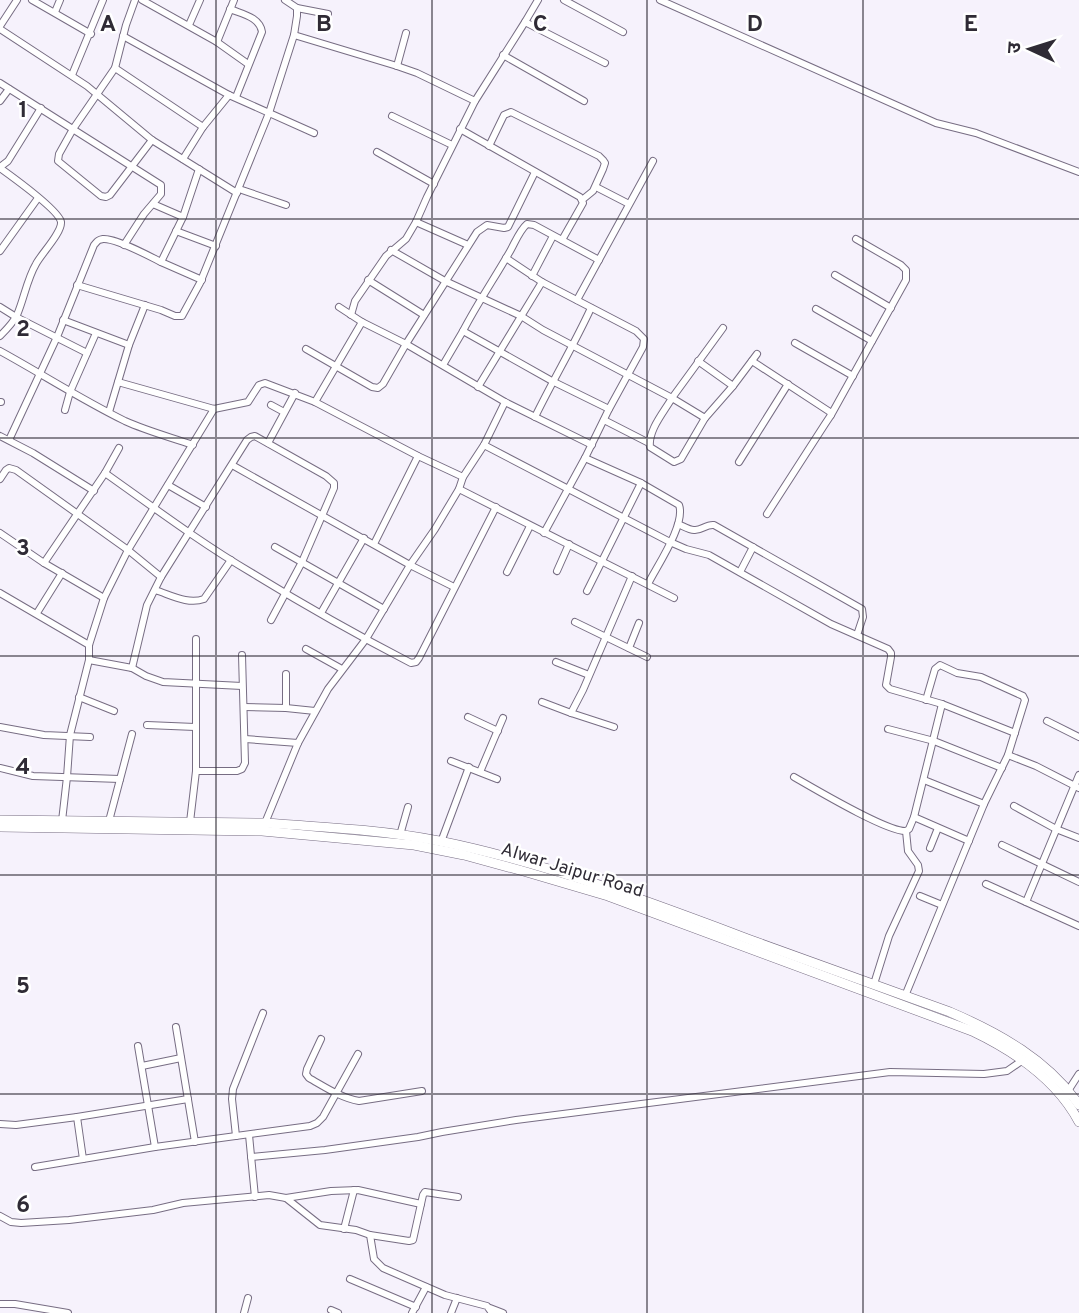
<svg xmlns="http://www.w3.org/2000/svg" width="1079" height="1313" font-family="Overpass,'Noto Sans Devanagari',sans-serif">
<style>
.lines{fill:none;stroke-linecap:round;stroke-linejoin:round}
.minor-casing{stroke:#776d83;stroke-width:8}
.secondary-casing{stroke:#776d83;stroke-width:10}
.minor{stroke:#fff;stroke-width:6}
.secondary{stroke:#fff;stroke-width:9}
.grid{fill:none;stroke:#2f2b35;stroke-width:2;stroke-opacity:0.55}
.labels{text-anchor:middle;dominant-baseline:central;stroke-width:5;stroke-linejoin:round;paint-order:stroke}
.street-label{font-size:18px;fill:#2f2b35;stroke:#fff}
.grid-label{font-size:23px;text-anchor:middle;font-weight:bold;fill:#2f2b35;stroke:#fff;stroke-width:5;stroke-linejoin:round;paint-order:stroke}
</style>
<rect width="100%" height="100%" fill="#f6f2fc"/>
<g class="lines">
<g class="minor-casing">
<g id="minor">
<path d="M32 0 91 34"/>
<path d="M135 0 126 25 115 68 73 129 59 154 58 161 101 196 106 197 110 195 152 140"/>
<path d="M142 0 217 42 248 64"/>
<path d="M564 0 623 32"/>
<path d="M660 0 936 123 976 133 1079 172"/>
<path d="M297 8 328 14"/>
<path d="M230 9C242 14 260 17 262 32L236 97"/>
<path d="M55 12 60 0"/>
<path d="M525 22 605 63"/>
<path d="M189 25 200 0"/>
<path d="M0 26 17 0"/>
<path d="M0 29 87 86 152 140 237 193"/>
<path d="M294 35 397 66 417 73 475 101"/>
<path d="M123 36 229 95 314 133"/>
<path d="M217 42 234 0"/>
<path d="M503 55 584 101"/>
<path d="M397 66 406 33"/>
<path d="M115 68 203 127"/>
<path d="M72 75 103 0"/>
<path d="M0 83 161 185V194L144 214 124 245"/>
<path d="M0 101 9 89"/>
<path d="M392 116 452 145"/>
<path d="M460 129 580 197 583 203 562 240"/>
<path d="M489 146 504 115 511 112 599 156 603 160 605 163 603 169 593 191 582 200"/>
<path d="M377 152 434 184"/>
<path d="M183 159 203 127 229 95"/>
<path d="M0 167 8 161 41 108"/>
<path d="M0 168C11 176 59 210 61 222 62 233 41 254 36 264 27 279 24 299 17 315 13 323 6 330 0 336"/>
<path d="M596 187 629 204"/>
<path d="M239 189 286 205"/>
<path d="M153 204 183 217"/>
<path d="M416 222 468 245"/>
<path d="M176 231 216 246"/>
<path d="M391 250 445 281 521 316 543 330 672 398C664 412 648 430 650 447L674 462 681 459 705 418"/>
<path d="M0 251 38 198"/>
<path d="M506 258 542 282 636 331 644 339 643 347 609 409 585 458 544 533"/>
<path d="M599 260 534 225 527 224C519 231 515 243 509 253 494 279 477 304 463 331L552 381 609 409"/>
<path d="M161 262 202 280"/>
<path d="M835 275 891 308"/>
<path d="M532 276 553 236"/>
<path d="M368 280 424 315"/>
<path d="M77 285 161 310 175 316H182L200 283 269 113 294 35 297 16V8L285 0"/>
<path d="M577 300 653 161"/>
<path d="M0 307 16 317 87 353"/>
<path d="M339 307 362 322 406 344 505 402 592 445"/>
<path d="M816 309 872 341"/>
<path d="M351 315 355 301 386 256 406 239 416 222 427 197 475 101 525 22 538 0"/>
<path d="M63 320 129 345"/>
<path d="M723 328 672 398 705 418 733 386 757 354"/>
<path d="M795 343 853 376"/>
<path d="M306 349 372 387 378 388 383 384 406 344 477 232 487 225 504 228 508 227 535 172"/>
<path d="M0 351C42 374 82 400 125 421 147 431 170 437 193 445"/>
<path d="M698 361 733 386"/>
<path d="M752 361 830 412 831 415 825 424 767 514"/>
<path d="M443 365 463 331"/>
<path d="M118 382 214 409 248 402 259 385 265 383 315 402 418 456 463 477"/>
<path d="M478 387 542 282"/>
<path d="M0 402H1"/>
<path d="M315 402 362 322"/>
<path d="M271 405 284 412"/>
<path d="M65 410 70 392 96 333"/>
<path d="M109 412 129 345 145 305"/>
<path d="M831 415 906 280V270L901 265 856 239"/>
<path d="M535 417C553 380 574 345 591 308"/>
<path d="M604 420 649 443"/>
<path d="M0 436 33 453 94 491"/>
<path d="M9 440 57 337 94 245C98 241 97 240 103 239 116 238 149 256 161 262L183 217 199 169"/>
<path d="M268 443 295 393"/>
<path d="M484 445 670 542 686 549 709 555 831 624 888 649 891 653V657L886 685 890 689 942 704 1015 733"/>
<path d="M585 458 641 483 679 505C686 524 657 566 648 584"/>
<path d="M739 462 788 384"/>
<path d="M232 465 410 565 454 587"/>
<path d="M105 473C153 507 201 543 252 573 304 605 357 635 411 663L416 662 419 658 496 507"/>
<path d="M0 479 6 470 9 468 16 470 128 550 161 577"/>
<path d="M168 485 206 507"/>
<path d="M459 489 674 598"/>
<path d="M678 524C683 526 689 530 694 530 701 531 706 524 714 525L862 609 863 617 857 635"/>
<path d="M0 533 44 563 104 598"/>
<path d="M374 544 418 456"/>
<path d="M275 547 384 609"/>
<path d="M44 563 105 473 119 448"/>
<path d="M557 571 569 544"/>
<path d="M507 572 530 526"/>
<path d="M740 572 753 547"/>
<path d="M155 590C171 595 188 605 204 599L231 560"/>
<path d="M587 591 641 483"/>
<path d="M0 593 89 645"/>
<path d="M37 613 62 573"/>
<path d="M321 613 364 538"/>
<path d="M575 622 647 657"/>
<path d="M629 648 639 623"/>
<path d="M306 649 342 669"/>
<path d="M89 660 132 668 146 676 163 682 242 686"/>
<path d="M556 662 589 675"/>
<path d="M132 668 147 605 161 577 247 440 251 437 255 436 326 476 334 483V488L302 562 271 620"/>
<path d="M79 697 114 711"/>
<path d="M542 702 571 713 614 727"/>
<path d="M244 707 286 708 315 711"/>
<path d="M286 708V674"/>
<path d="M571 713 583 690 632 576"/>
<path d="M468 717 498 731"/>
<path d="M1047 721 1079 737"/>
<path d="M147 725 195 727"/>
<path d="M0 727 44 735 90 737"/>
<path d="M888 729 934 741 1002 768"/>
<path d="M245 739 298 743"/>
<path d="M1008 755 1036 766 1079 788"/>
<path d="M451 761 497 779"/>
<path d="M0 768 33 776 120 779"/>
<path d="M196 771H237L242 769 245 763 242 655"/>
<path d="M480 772 503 718"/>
<path d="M794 777C815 789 887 832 906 831L909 829 914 817 942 704"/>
<path d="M924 780 984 804"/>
<path d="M1014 806 1056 829 1079 838"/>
<path d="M914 817 969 841"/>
<path d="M62 821 67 777 70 735 89 660V645L104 598 128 550 214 409"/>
<path d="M109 821 132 734"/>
<path d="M190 822 196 771V639"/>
<path d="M265 823 298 743 328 689 366 639 410 565 435 529 459 489 463 477 484 445 505 402"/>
<path d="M400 835 408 807"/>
<path d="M441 842 469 767"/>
<path d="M1002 845 1079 882"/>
<path d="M930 848 938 828"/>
<path d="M986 884 1079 926"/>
<path d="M920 896 942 905"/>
<path d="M1026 902 1079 775"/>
<path d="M874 984 889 936 919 871 918 865 908 851 906 831"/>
<path d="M905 996 984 804 1008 755 1025 700 1023 696 981 677 957 673 940 665 935 669 926 700"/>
<path d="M176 1027 195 1142"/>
<path d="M321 1039 307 1069 306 1074 309 1078C325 1087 341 1098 359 1101L422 1091"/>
<path d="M138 1046 155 1147"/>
<path d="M142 1066 181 1058"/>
<path d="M1066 1094 1079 1074"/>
<path d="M77 1117 83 1159"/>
<path d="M0 1124 16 1125 77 1117 188 1099"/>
<path d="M249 1135 255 1197"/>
<path d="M236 1136 232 1099 233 1089 263 1013"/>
<path d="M251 1157 325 1150 418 1137 442 1132 516 1120 890 1072 984 1074 1007 1071 1023 1060"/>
<path d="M35 1167 155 1147 310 1126 317 1123 323 1117 358 1054"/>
<path d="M286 1198 331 1191 358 1190 421 1204"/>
<path d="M0 1216 11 1222 21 1223 69 1220 153 1210 183 1203 269 1195 286 1198 320 1225 356 1230 370 1235 374 1259 383 1268 445 1295 487 1306 492 1313"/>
<path d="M344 1229 354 1190"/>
<path d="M370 1235 409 1241 413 1240 423 1195 425 1192 458 1197"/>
<path d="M350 1279 416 1307"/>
<path d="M0 1304H15L68 1313"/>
<path d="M490 1308 503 1313"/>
<path d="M331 1310 338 1313"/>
<path d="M244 1313 248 1298"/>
<path d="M412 1313 426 1287"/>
<path d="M451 1313 457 1298"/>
</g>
</g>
<g class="secondary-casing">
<g id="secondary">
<path d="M0 820 265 823C323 827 382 830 439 841 548 863 652 903 756 942 821 966 886 989 950 1012 999 1033 1048 1060 1079 1105"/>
<path d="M0 827 262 831 414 845 464 855 523 871 608 896 972 1031C1014 1051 1057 1080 1079 1122"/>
</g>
</g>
<use href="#minor" class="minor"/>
<use href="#secondary" class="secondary"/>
</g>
<path class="grid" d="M216 0V1313M432 0V1313M647 0V1313M863 0V1313M0 219H1079M0 438H1079M0 656H1079M0 875H1079M0 1094H1079"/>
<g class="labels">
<g class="street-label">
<text transform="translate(572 871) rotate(17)">Alwar Jaipur Road</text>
</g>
</g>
<g class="grid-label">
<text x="108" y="31">A</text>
<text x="324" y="31">B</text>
<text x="540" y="31">C</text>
<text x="755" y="31">D</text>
<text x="971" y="31">E</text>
<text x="23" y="117">1</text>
<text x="23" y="336">2</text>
<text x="23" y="555">3</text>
<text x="23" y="774">4</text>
<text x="23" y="993">5</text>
<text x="23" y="1212">6</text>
</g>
<g transform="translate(1030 49) rotate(274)" stroke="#ffffff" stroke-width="5" paint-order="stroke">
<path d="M0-5L12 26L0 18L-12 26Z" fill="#2f2b35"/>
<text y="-10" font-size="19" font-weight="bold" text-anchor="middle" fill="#2f2b35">उ</text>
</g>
</svg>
